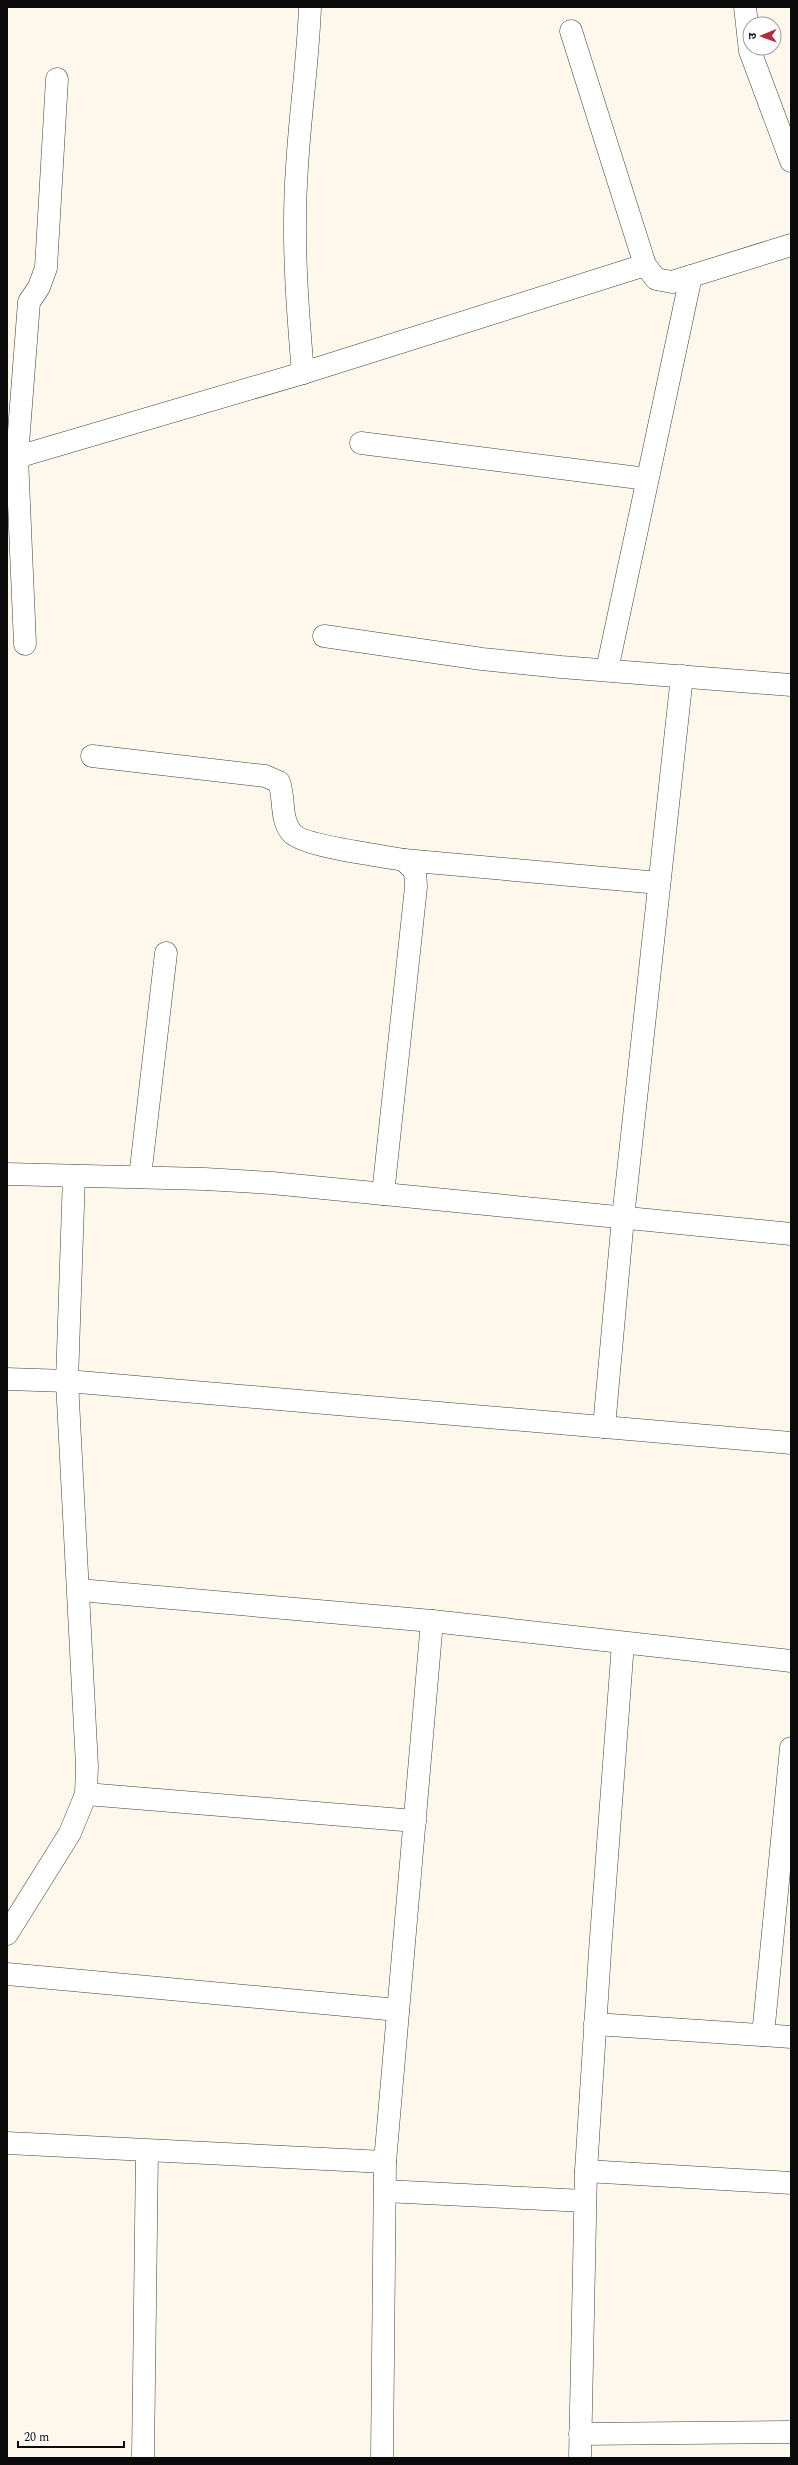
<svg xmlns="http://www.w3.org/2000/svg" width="798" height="2465" font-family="Spectral,'Noto Sans Devanagari',serif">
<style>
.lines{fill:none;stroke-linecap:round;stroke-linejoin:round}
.street-casing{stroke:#3e3e3e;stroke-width:23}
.street{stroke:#fff;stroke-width:22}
</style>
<rect width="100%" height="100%" fill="#fdf8eb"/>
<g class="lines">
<g class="street-casing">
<g id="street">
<path d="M745 7 750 51 791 161"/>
<path d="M571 31 645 265 656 279 672 282 791 245"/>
<path d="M303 373C297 304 292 236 297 167 300 114 308 61 310 7"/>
<path d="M361 443 647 479"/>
<path d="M7 460 303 373 645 265"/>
<path d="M324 636 482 659 561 667 791 685"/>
<path d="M25 644 17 457 29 302 39 287 46 268 57 79"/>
<path d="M607 670 691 276"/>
<path d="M92 756 265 776 279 782C285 799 280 818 291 832 300 846 385 856 404 860L415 871 416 887 383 1194"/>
<path d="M404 860 659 883"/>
<path d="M7 1174 205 1179 272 1183 791 1234"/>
<path d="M140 1177 166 953"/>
<path d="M7 1379 67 1381 791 1443"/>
<path d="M604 1427 623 1218 682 676"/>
<path d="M79 1590 432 1621 791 1661"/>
<path d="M86 1794 415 1821"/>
<path d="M7 1934 70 1833 86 1794 87 1766 67 1381 74 1176"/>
<path d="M7 1974 398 2010"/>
<path d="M595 2024 791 2037"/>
<path d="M763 2035 791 1748"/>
<path d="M7 2143 385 2162"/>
<path d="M586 2171 791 2183"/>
<path d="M385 2191 585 2201"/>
<path d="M580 2434 791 2432"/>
<path d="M143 2458 147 2151"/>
<path d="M382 2458 385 2162 432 1621"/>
<path d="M580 2458 586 2171 600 1951 623 1643"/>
</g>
</g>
<use href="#street" class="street"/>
</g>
<rect width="798" height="2465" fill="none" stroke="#0b0b0b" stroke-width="16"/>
<g transform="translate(762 36) rotate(269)"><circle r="19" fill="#ffffff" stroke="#9d9d9d"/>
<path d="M0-3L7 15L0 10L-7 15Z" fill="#ac3241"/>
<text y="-6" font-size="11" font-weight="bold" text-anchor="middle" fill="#0b0b0b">उ</text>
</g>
<path d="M18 2441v6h106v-6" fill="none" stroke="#0b0b0b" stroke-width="2"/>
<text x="24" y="2441" font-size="12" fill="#0b0b0b" stroke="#ffffff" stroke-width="3" paint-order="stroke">20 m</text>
</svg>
